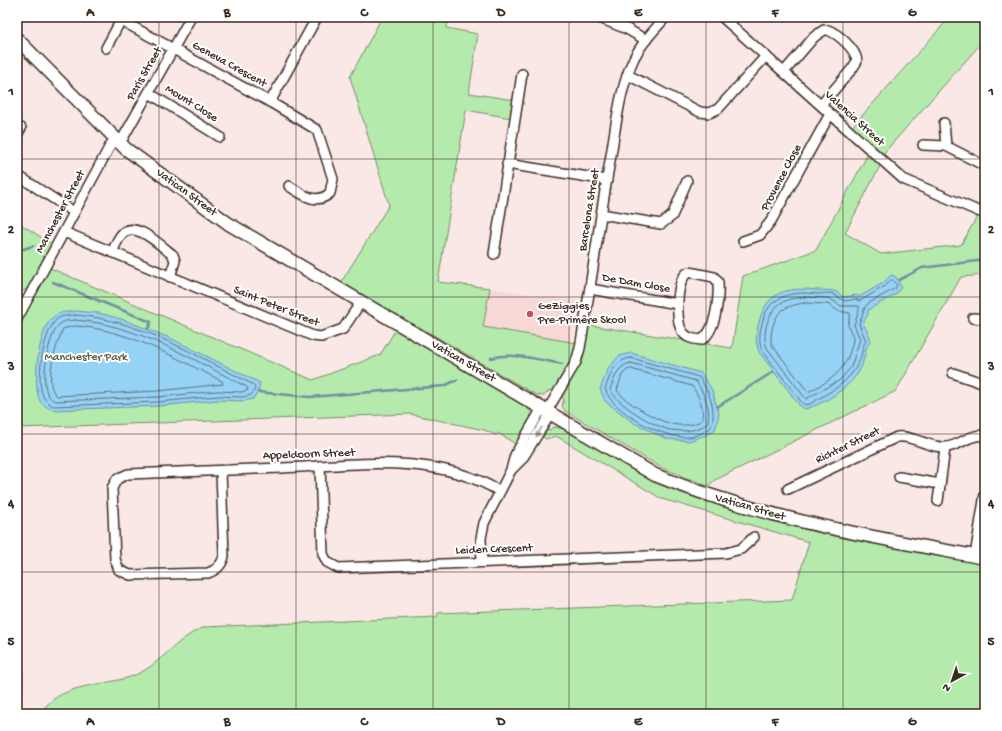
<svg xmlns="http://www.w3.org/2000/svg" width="1002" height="731" font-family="'Gochi Hand',sans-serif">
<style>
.built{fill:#f7d8d6}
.green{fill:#b4ebad;stroke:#788a66}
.water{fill:#95d2f6;stroke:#718fa0}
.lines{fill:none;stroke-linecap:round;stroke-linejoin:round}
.shore{stroke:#5f6d74;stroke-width:1}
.stream{stroke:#718fa0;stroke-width:2.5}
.street-casing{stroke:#3b2a1e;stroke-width:12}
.secondary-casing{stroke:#3b2a1e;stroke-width:15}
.street{stroke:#fff;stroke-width:9}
.secondary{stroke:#fff;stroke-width:12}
.oneway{fill:#a79f9a}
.grid{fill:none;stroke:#3b2a1e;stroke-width:1;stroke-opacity:0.55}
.poi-dot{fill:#d1495b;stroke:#fff;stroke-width:1.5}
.labels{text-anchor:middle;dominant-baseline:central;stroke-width:4;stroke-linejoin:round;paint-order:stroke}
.street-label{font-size:12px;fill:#3b2a1e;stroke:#fff}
.poi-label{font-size:12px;fill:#3b2a1e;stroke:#fff;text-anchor:start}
.park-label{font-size:12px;fill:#595a42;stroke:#fff}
.neatline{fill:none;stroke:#3b2a1e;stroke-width:1.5}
.grid-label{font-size:13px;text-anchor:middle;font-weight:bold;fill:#3b2a1e}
</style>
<rect width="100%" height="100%" fill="#fae8e7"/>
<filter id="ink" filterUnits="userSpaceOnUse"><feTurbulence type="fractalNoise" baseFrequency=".025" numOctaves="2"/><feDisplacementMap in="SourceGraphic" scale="8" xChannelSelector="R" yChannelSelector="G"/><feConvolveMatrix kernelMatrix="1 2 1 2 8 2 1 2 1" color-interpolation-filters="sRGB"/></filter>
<g filter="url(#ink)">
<path class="built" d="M490 288 577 301 571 342 483 327Z"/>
<g class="green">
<path d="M382 17H451L446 28 478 34 469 93 514 100 511 118 466 110 438 282 490 288 483 327 577 343 573 357 553 392 550 390 544 396 536 395 418 326 416 328 340 284 389 205 350 77Z"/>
<path d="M950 17H985V39L882 155 852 127Z"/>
<path d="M869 152 881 164 845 233 881 254 961 245 978 215 985 218V275L961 277 896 391 715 480 708 486 662 468 565 411 562 406 564 399 562 397 583 359 589 325 732 348 743 276 816 250Z"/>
<path d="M17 222 52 244 27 289 18 293Z"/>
<path d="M50 268 313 380 380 355 396 329 526 406C538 417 523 433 517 445L498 433 496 435 484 430 410 414 17 428V330Z"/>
<path d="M554 427 566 429 655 481 694 496 811 531 985 564V714H40C59 683 98 687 130 677 161 667 174 638 205 627L437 617 438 613 792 600 809 542 662 499 556 436 546 439 543 437 545 432Z"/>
</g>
<g class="water">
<path d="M891 275 896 277 901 287 896 294 868 310V315L866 317 863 324C866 329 871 336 870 342 869 344 866 347 866 350 864 358 863 365 858 373 847 389 824 404 805 409L800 406 759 352C755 342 756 332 759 322 767 290 789 287 818 290 829 291 834 288 843 297L857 295 859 297 883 283Z"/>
<path d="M75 311 99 313 124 320 170 338 260 383 258 392 253 399 243 401 218 400 159 406 52 410C49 408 42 405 40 401 32 384 38 332 52 318 59 312 67 312 75 311Z"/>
<path d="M631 353 701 373 712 390 719 414 715 430 706 435 689 441 667 439 634 423 605 401 600 389 609 367 619 356Z"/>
</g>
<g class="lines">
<g class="shore">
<path d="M892 280 897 285 896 288 869 303 865 307 859 324 866 341C861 348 863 354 859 361 850 383 829 392 810 404L806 405 802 403 762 350C758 340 760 330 763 320 770 294 795 291 818 294 823 294 828 292 833 294 838 296 840 300 846 301L855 299 860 301 885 286Z"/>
<path d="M804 297 829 298 841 306H859V310L854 325 860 339 851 367 840 380 806 399 767 348C761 333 769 307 785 301 791 298 798 298 804 297Z"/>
<path d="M804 303 828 304 838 311 850 313C850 317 848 321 848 325 849 330 854 336 853 340 847 370 834 379 808 392L772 345C770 339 771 332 773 326 778 308 788 306 804 303Z"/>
<path d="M75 315C139 319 198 357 254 385L255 390 251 395 242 397 218 396 159 402 53 406C50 404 46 402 44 398 35 383 43 335 55 321 60 315 68 316 75 315Z"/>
<path d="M75 320C137 324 193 360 247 387L248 390 242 392 217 391 158 397 55 401C53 400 50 398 48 395 40 381 48 334 60 324 64 320 70 321 75 320Z"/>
<path d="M75 326C128 329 175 358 222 381L223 384 158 391 57 396C42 384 57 343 63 329Z"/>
<path d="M631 358 699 377C709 392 717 409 711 427 705 432 697 436 689 437 665 440 612 412 605 389 611 374 613 361 631 358Z"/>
<path d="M631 363 696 381C704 394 712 409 707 424 696 431 684 432 671 430 656 428 615 403 610 389 615 377 618 365 631 363Z"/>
<path d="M631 369 692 386C698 395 705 408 702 420 693 426 682 426 672 424 658 421 624 402 617 390L622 375 627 370Z"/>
</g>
<g class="stream">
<path d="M17 251 33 246"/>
<path d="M899 280 922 268 985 260"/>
<path d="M53 282 151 322 148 329"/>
<path d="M491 358C515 352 538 360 562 364"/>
<path d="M258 392 310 397 444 386 457 380"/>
<path d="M717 407 773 372"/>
</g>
<g class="street-casing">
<g id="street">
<path d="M115 17 270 102 317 17"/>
<path d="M597 17 627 29 646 40"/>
<path d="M722 17 903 179 985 214"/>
<path d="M106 48 121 20"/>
<path d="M784 72 814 37 824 30H828C838 34 856 49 857 61L852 69 821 105"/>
<path d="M628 75 700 112 709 113 718 109 766 56"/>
<path d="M149 93 220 137"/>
<path d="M270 102 317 130 333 179 330 193C316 206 302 194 289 186"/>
<path d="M944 123 946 146"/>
<path d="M17 135 21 128"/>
<path d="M923 145 946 146 985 166"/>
<path d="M507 164 607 180"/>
<path d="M17 175 74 212"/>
<path d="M601 214 661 224 672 216 687 181"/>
<path d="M64 232 313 336 321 337 343 329 361 302"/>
<path d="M743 241 760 235 771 221 830 114"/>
<path d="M112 252C115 247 117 240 121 235 134 218 162 247 173 255L175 261 170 277"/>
<path d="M494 254 522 74"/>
<path d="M689 272 714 277 718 282C719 298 716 332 701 340 693 339 686 338 682 331 675 320 676 277 689 272Z"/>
<path d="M590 289 678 304"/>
<path d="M973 318 985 319"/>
<path d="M17 319 111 144 123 138 191 17"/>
<path d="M953 373 985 384"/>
<path d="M547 411 576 362 580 348C591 286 599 223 610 161 616 127 619 90 634 58 642 43 654 30 666 17"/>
<path d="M320 466 323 554 327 562 338 568 726 553 741 549 754 537"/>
<path d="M511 470 515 455 542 408"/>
<path d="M221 471 224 556C222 565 217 570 208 573L130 575 119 570 115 559 112 488 117 479 128 474C179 472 231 470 282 468 353 465 435 452 499 491"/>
<path d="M899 477 940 484"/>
<path d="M788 489 897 437C913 435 932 449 946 447 960 446 970 433 985 436"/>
<path d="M938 501 945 448"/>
<path d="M975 556 985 494"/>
<path d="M482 562 481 538 484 523 511 470 522 459 551 413"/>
<path d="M17 664V687"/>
</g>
</g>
<g class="secondary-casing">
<path id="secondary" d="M17 39 126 149 229 224 655 475C763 519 871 537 985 558"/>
</g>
<use href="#street" class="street"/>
<use href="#secondary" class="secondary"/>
</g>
<defs><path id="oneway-solid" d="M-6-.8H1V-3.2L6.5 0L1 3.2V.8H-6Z"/></defs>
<use class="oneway" href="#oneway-solid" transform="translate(539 432) rotate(122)"/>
</g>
<path class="grid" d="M159 17V714M296 17V714M433 17V714M569 17V714M706 17V714M843 17V714M17 159H985M17 297H985M17 434H985M17 572H985"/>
<circle class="poi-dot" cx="530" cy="314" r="4"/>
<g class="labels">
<g class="street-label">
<text transform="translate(229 65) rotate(29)">Geneva Crescent</text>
<text transform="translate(145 74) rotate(-60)">Paris Street</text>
<text transform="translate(191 104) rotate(32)">Mount Close</text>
<text transform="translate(854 119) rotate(42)">Valencia Street</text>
<text transform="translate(782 178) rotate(-62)">Provence Close</text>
<text transform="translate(186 193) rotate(36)">Vatican Street</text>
<text transform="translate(590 210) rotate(-81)">Barcelona Street</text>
<text transform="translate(61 212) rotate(-62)">Manchester Street</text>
<text transform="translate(636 284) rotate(10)">De Dam Close</text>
<text transform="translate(276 307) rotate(22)">Saint Peter Street</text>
<text transform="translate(463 362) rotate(30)">Vatican Street</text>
<text transform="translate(848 446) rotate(-26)">Richter Street</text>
<text transform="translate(309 455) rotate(-2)">Appeldoorn Street</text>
<text transform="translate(750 508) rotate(16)">Vatican Street</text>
<text transform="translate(494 550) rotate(-2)">Leiden Crescent</text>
</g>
<g class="poi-label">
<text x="538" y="307">GeZiggies<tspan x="538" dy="14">Pre-Primêre Skool</tspan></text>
</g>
<g class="park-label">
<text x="86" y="358">Manchester Park</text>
</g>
</g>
<rect width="1002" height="731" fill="none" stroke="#fff" stroke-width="44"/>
<g transform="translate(952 681) rotate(220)" stroke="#ffffff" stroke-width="3" paint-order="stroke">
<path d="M0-3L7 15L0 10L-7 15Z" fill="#3b2a1e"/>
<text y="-6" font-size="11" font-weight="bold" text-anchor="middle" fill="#3b2a1e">N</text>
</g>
<rect x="22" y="22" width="958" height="687" class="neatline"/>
<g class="grid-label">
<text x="90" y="16">A</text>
<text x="227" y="16">B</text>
<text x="364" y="16">C</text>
<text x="501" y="16">D</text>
<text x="638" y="16">E</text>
<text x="775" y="16">F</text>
<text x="912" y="16">G</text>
<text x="11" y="95">1</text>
<text x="991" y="95">1</text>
<text x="11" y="233">2</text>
<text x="991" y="233">2</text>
<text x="11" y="370">3</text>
<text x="991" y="370">3</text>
<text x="11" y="507">4</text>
<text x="991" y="507">4</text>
<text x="11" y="645">5</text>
<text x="991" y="645">5</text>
<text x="90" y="725">A</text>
<text x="227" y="725">B</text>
<text x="364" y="725">C</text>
<text x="501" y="725">D</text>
<text x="638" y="725">E</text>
<text x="775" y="725">F</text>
<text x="912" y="725">G</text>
</g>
</svg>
